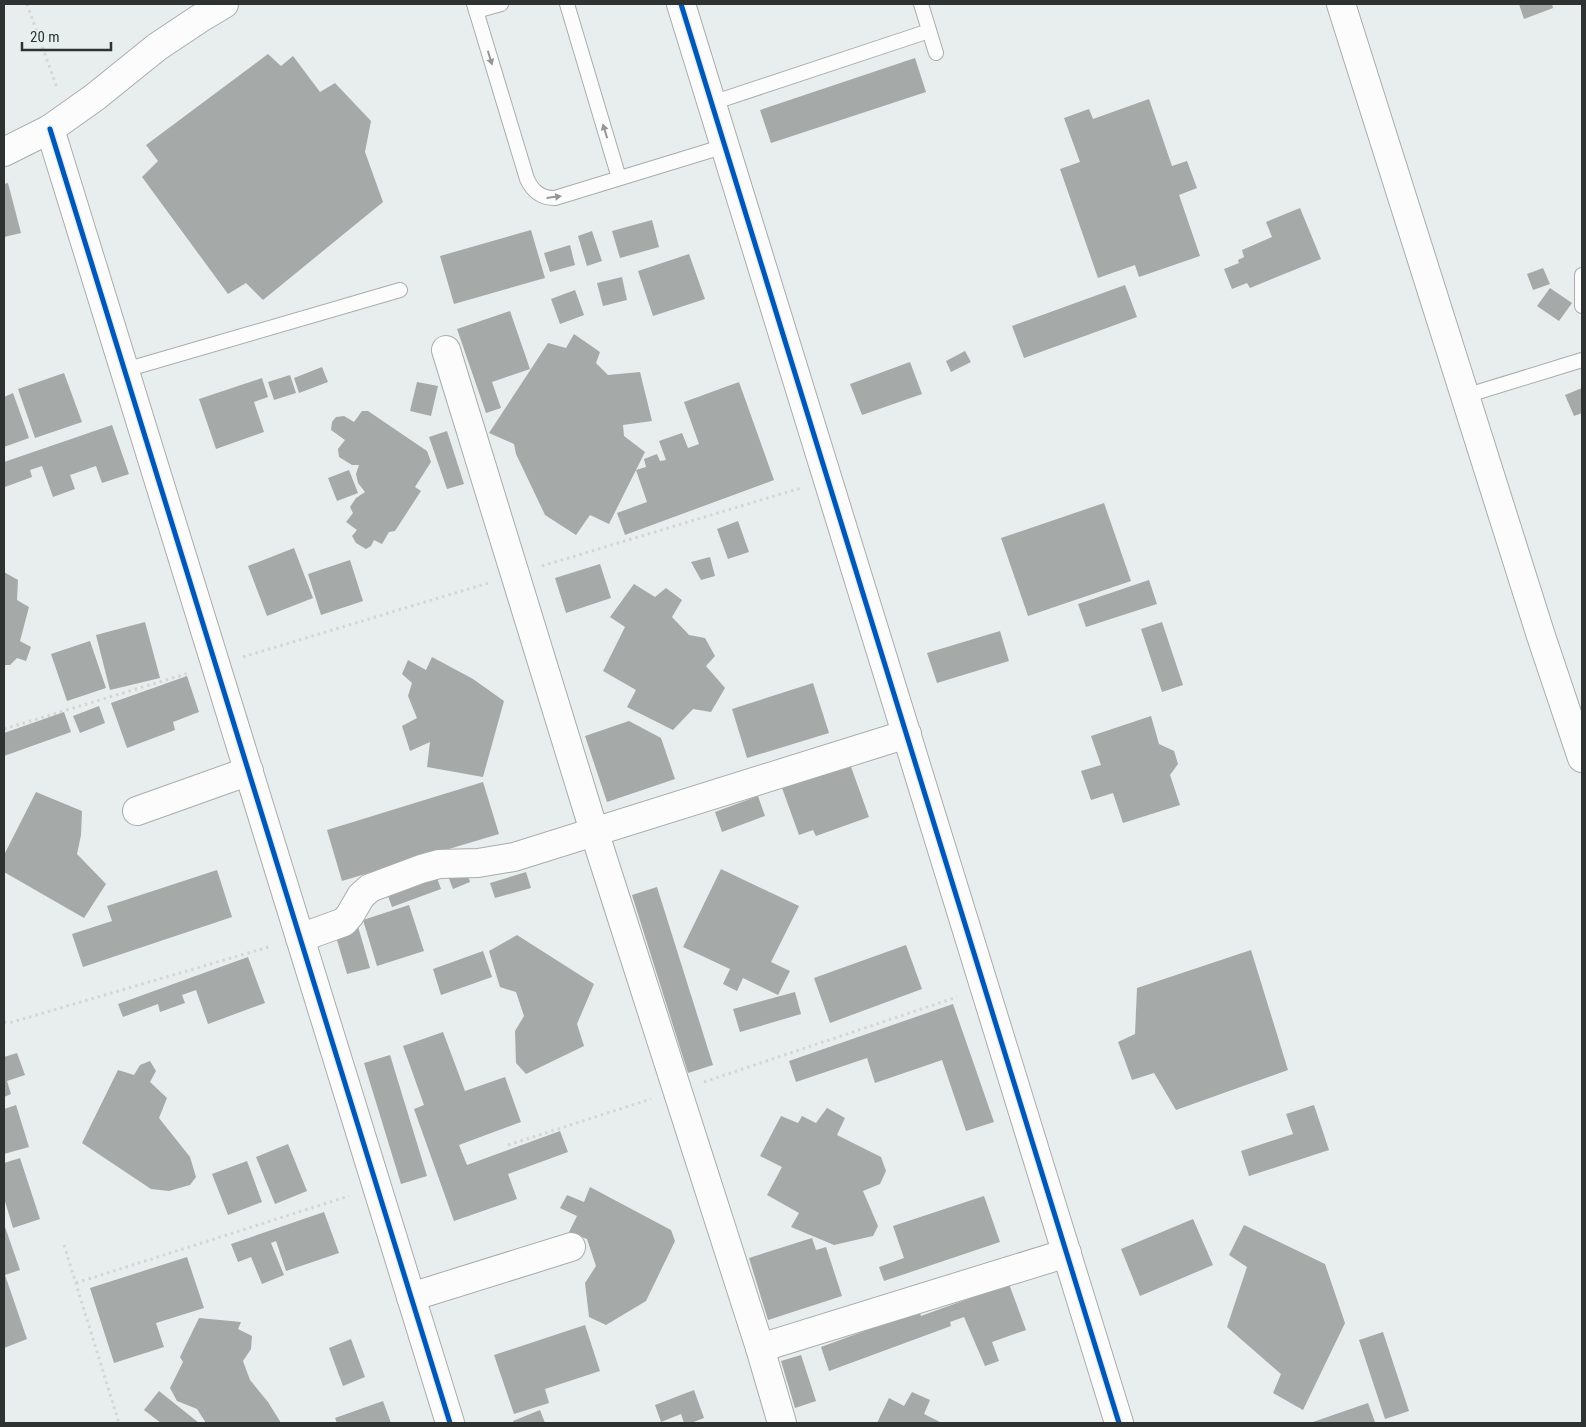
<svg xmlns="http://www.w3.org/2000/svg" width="1586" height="1427" font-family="'Roboto Condensed',sans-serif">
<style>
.building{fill:#a5a9a8}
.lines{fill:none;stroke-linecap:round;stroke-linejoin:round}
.lane-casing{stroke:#a8adac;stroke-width:16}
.street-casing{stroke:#a8adac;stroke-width:30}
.secondary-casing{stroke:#a8adac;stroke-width:30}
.path{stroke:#d4d5d5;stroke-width:3;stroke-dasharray:2.5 4;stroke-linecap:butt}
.lane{stroke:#fcfcfc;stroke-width:14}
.street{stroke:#fcfcfc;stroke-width:28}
.secondary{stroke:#fcfcfc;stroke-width:28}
.cycleway-casing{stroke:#e6f0ee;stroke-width:8}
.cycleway{stroke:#0057b8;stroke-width:5}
.oneway{fill:#959796}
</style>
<rect width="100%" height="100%" fill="#e8eeed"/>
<g class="building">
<path d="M1519 4H1552L1553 8 1524 19Z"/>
<path d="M268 54 281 66 293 56 320 92 335 83 371 121 365 152 383 202 263 300 246 283 228 294 142 177 158 161 146 145Z"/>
<path d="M915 58 926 92 771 143 760 110Z"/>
<path d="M1149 99 1172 166 1187 161 1197 188 1179 195 1200 256 1139 277 1135 265 1098 278 1060 169 1080 162 1064 118 1089 109 1093 119Z"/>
<path d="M8 183 21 233 4 237V184Z"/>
<path d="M1300 208 1321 259 1250 288 1247 283 1232 289 1224 269 1239 263 1238 260 1244 257 1242 250 1272 237 1266 222Z"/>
<path d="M652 220 659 247 620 258 612 231Z"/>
<path d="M531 230 545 278 454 304 440 256Z"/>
<path d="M592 231 602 261 587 266 578 236Z"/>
<path d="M570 245 575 265 550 272 544 253Z"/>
<path d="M689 254 705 299 653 316 638 271Z"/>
<path d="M1543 268 1550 284 1533 290 1527 274Z"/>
<path d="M622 277 627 300 603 306 597 283Z"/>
<path d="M1125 285 1137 317 1024 358 1012 326Z"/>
<path d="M1550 288 1572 303 1559 321 1537 306Z"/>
<path d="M575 290 584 315 560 324 551 299Z"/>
<path d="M510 311 530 369 492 382 501 408 486 413 457 329Z"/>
<path d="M574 334 600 352 596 363 608 375 640 372 652 421 623 425 624 436 645 452 609 524 590 515 576 535 545 515 516 454 514 444 489 433 548 343 566 348Z"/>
<path d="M965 351 971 362 951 372 946 361Z"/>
<path d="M910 362 922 394 862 415 850 384Z"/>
<path d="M322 367 328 382 299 393 294 378Z"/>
<path d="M64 373 82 422 35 438 18 389Z"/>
<path d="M290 375 296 393 274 400 268 382Z"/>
<path d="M262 378 268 397 254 402 264 432 216 449 199 399Z"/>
<path d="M417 382 438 386 431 416 410 411Z"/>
<path d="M739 382 774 480 625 535 617 513 647 502 636 470 646 467 644 459 657 454 660 461 666 460 659 441 682 433 688 448 699 444 684 402Z"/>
<path d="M1582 388V413L1574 416 1565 395Z"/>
<path d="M13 393 29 438 4 447V397Z"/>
<path d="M362 411H368L427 451 431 462 415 487 421 491 395 531 389 532 382 544 374 540 371 546 366 549 356 543 352 536 357 530 346 522 353 513 350 507 356 498 365 492 358 483 356 474 359 465H352L339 457 338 449 345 440 331 430 332 422 336 417 344 416 354 422Z"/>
<path d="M112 425 129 474 102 483 96 466 70 475 75 489 53 497 42 466 30 470 32 477 5 487 4 462Z"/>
<path d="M447 431 464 484 447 489 429 437Z"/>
<path d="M349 470 358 493 337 501 328 478Z"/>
<path d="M1104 503 1131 581 1028 616 1001 538Z"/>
<path d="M738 521 749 552 728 559 717 529Z"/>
<path d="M294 548 313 598 267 616 248 566Z"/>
<path d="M710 557 715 576 701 580 691 562Z"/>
<path d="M350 560 363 601 321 615 308 574Z"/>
<path d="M600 564 611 598 566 613 555 578Z"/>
<path d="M4 572 18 580 17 600 29 607 20 641 31 647 26 661 17 658 10 665H4Z"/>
<path d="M1149 580 1157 604 1086 627 1078 604Z"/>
<path d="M634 584 655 597 666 588 682 600 672 617 689 635 705 638 715 656 706 666 725 688 711 712 693 709 673 730 627 707 636 690 603 671 625 627 610 617Z"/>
<path d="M145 622 160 678 110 690 96 635Z"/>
<path d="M1162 622 1183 685 1162 692 1141 629Z"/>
<path d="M1000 631 1009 661 937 683 927 653Z"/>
<path d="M90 641 106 688 67 701 51 654Z"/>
<path d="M432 657 473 679 504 701 483 777 427 767 430 742 410 751 402 726 417 718 408 696 412 683 402 674 408 660 426 670Z"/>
<path d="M187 676 199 712 173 722 175 730 127 748 111 703Z"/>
<path d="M813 683 829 733 747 758 732 709Z"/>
<path d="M99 706 105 723 80 733 73 716Z"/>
<path d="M64 712 71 732 4 756V733Z"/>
<path d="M1151 716 1159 744 1174 751 1178 764 1170 775 1180 805 1123 823 1113 793 1091 800 1081 771 1101 765 1091 736Z"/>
<path d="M629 721 661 738 675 779 607 802 585 736Z"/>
<path d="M850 764 869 817 816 836 813 830 799 835 782 788Z"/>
<path d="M483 782 499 834 342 881 327 830Z"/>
<path d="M36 792 82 811 81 835 77 854 106 884 84 918 4 872V855Z"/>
<path d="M758 796 765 816 722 832 715 812Z"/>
<path d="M433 867 441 889 392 907 384 885Z"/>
<path d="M466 869 470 882 453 889 448 876Z"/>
<path d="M721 869 799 906 771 962 790 971 778 995 743 978 737 991 723 984 730 969 683 947Z"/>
<path d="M217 870 232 917 83 967 72 934 112 921 107 906Z"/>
<path d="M526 872 531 888 495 898 490 883Z"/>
<path d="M657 887 713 1065 688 1073 632 895Z"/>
<path d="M409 905 424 951 377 966 363 920Z"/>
<path d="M357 923 370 968 347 974 334 930Z"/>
<path d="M517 935 594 984 577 1024 584 1046 526 1074 516 1063 515 1031 524 1016 516 992 500 987 489 951Z"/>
<path d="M906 945 922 989 830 1023 814 978Z"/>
<path d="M1251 950 1288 1070 1176 1110 1154 1073 1132 1080 1118 1042 1135 1034 1137 988Z"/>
<path d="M483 951 492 977 441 995 433 969Z"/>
<path d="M248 957 265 1003 208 1024 196 990 182 995 185 1003 160 1012 158 1004 123 1017 118 1004Z"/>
<path d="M795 992 801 1014 740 1032 733 1009Z"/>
<path d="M953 1004 994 1122 966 1131 942 1060 875 1083 867 1058 796 1082 789 1061Z"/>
<path d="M443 1032 465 1091 505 1077 521 1122 459 1145 467 1165 560 1131 568 1152 508 1174 517 1199 454 1221 414 1109 424 1105 403 1046Z"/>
<path d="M17 1053 25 1075 7 1081 11 1094 4 1097V1057Z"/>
<path d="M390 1055 427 1176 401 1184 364 1063Z"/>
<path d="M150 1061 156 1071 150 1082 167 1098 159 1118 190 1157 196 1177 190 1185 169 1191 151 1189 82 1143 118 1070 134 1075 140 1065Z"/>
<path d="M16 1105 29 1147 4 1154V1109Z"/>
<path d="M1314 1105 1329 1150 1249 1176 1241 1151 1293 1134 1286 1114Z"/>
<path d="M827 1108 845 1118 837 1135 881 1157 886 1171 880 1184 863 1191 878 1226 873 1236 834 1245 791 1227 799 1213 767 1195 782 1167 760 1156 781 1116 798 1123 802 1116 816 1123Z"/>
<path d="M288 1144 307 1191 275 1204 256 1157Z"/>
<path d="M20 1158 40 1219 13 1228 4 1198V1163Z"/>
<path d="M247 1161 262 1202 228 1215 212 1174Z"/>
<path d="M590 1187 671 1230 675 1241 646 1301 606 1325 589 1317 585 1283 596 1266 587 1239 569 1232 577 1216 560 1208 567 1195 584 1202Z"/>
<path d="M984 1196 1000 1242 884 1281 879 1267 904 1258 893 1226Z"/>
<path d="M324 1212 339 1253 286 1271 276 1241 271 1243 284 1275 262 1284 251 1257 238 1262 231 1244Z"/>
<path d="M1193 1219 1213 1265 1140 1296 1121 1249Z"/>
<path d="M4 1224 20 1270 5 1275 27 1339 4 1348Z"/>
<path d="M1244 1225 1325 1264 1345 1323 1303 1410 1273 1393 1281 1374 1227 1327 1247 1267 1229 1255Z"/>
<path d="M812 1238 816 1250 826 1247 842 1296 768 1320 749 1258Z"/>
<path d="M187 1257 204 1308 156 1323 164 1347 114 1363 90 1288Z"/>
<path d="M1009 1284 1026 1330 992 1342 999 1361 985 1366 964 1317 950 1322 951 1326 829 1371 821 1347 919 1311 921 1316Z"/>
<path d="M199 1318 241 1322 238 1329 252 1336 251 1349 243 1361 250 1380 268 1402 281 1423H206L197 1409 177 1401 170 1388 183 1362 180 1357Z"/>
<path d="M585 1325 600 1371 545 1389 549 1403 514 1414 494 1355Z"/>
<path d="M1383 1332 1409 1411 1385 1419 1359 1340Z"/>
<path d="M351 1339 365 1377 343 1386 329 1348Z"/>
<path d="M801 1355 816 1401 795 1408 781 1361Z"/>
<path d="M694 1390 704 1418 691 1423H684L681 1414 661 1422 655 1405Z"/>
<path d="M159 1391 199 1423H161L144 1410Z"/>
<path d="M912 1392 930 1400 924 1414 942 1423H877L889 1398 904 1406Z"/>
<path d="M383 1401 391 1423H337L335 1418Z"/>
<path d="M1368 1403 1375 1422 1371 1423H1310Z"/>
<path d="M540 1410 545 1423H514L513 1421Z"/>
</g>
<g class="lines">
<g class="lane-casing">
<g id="lane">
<path d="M474 4 527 179C533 192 541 198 555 198L725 146"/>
<path d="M567 4 619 178"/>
<path d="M921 4 936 53"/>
<path d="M476 11 501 4"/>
<path d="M712 103 929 31"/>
<path d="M1582 275V306"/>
<path d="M125 370 400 290"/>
<path d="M1465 396 1582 360"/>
</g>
</g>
<g class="street-casing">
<g id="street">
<path d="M681 4 1119 1423"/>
<path d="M50 129 450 1423"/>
<path d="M4 152 50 129 95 97 157 47 199 19 224 4"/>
<path d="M446 350 594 831 760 1348 782 1423"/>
<path d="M137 811 249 771"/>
<path d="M300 938 344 922 350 915 361 896 370 888 421 869 439 864 478 863 514 857 907 734"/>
<path d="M411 1297 571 1247"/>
<path d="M760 1348 1067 1253"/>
</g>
</g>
<g class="secondary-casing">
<path id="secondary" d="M1341 4 1541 636 1582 758"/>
</g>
<g class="path">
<path d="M27 4 57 88"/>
<path d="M542 566 801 488"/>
<path d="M243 657 488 583"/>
<path d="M4 729 189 673"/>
<path d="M4 1022 9 1023 272 946"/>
<path d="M704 1082 957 997"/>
<path d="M508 1145 651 1099"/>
<path d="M64 1245 119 1423"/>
<path d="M76 1283 349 1196"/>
</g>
<use href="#lane" class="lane"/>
<use href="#street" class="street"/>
<use href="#secondary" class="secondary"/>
<g class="cycleway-casing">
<g id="cycleway">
<path d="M681 4 1119 1423"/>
<path d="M50 129 450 1423"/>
</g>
</g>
<use href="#cycleway" class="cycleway"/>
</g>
<defs><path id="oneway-solid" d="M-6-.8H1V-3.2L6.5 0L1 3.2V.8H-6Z" transform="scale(1.25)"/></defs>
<g class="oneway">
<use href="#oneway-solid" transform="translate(490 58) rotate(73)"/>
<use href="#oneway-solid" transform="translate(605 131) rotate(-107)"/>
<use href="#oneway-solid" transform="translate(554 197) rotate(-7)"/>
</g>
<rect width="1586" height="1427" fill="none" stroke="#2e3231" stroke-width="10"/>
<path d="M22 42v8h89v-8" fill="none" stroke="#2e3231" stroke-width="2.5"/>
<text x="30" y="42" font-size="15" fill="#2e3231" stroke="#e6f0ee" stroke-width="4" paint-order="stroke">20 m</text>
</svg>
